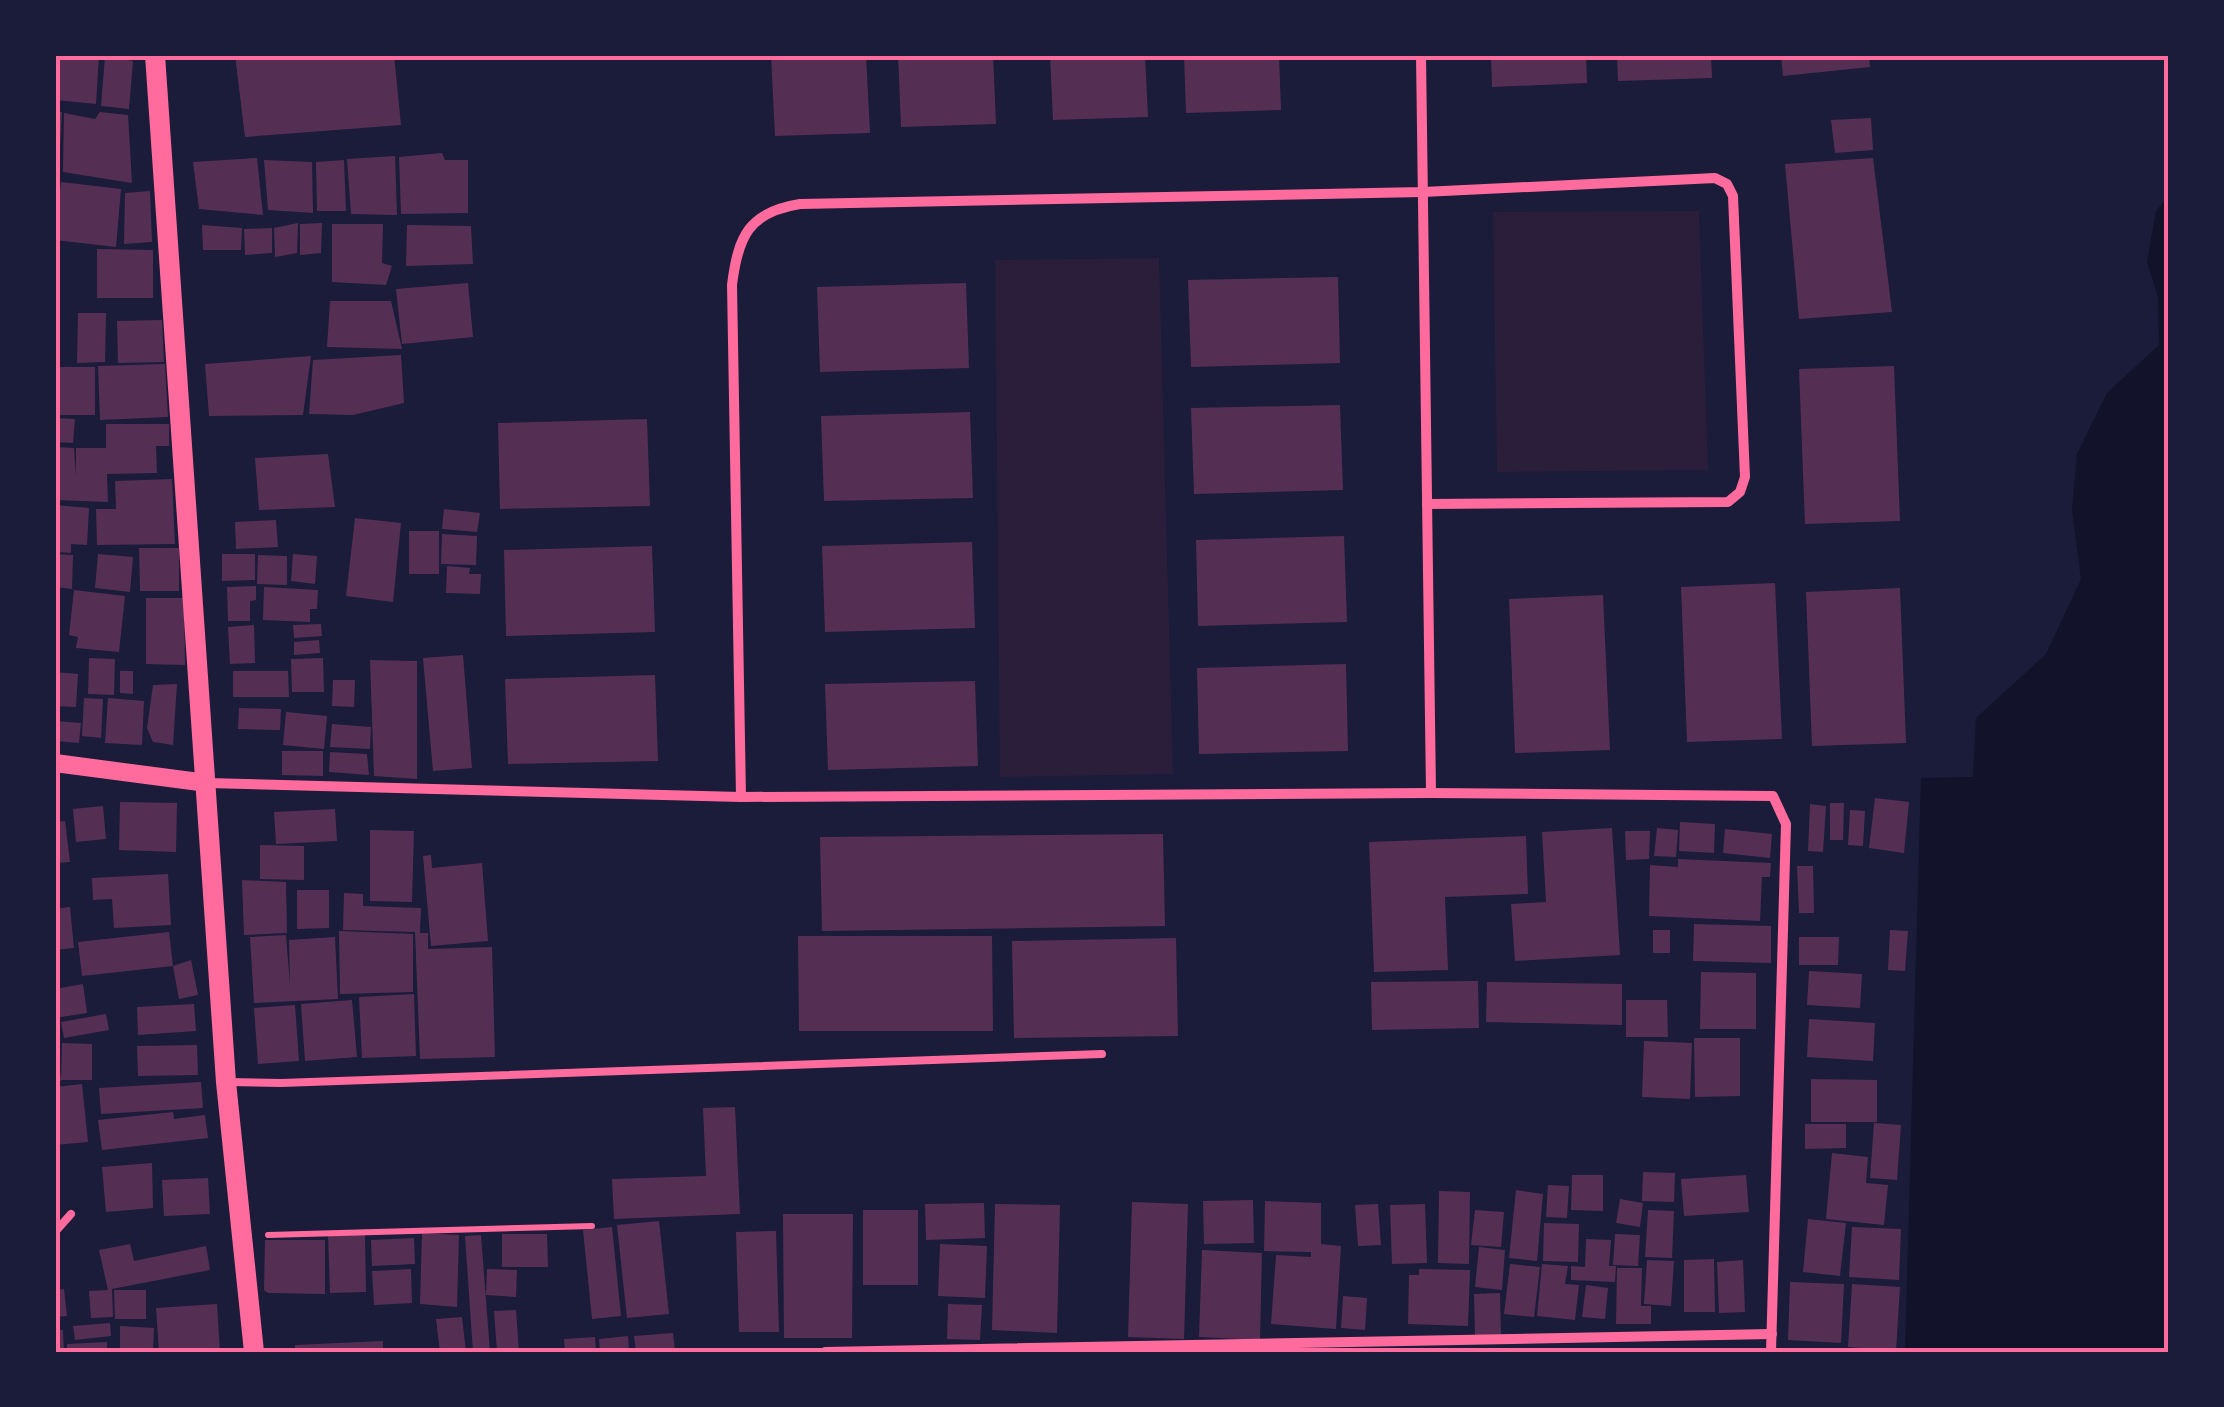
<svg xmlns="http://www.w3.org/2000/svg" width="2224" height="1407" font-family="Lato,sans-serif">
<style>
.green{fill:#2a1e3b}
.water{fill:#12122b}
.building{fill:#542f53}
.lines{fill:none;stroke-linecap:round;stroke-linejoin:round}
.path{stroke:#ff6b9d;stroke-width:6}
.service{stroke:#ff6b9d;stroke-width:8}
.minor{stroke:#ff6b9d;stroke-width:10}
.tertiary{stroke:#ff6b9d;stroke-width:18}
.secondary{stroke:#ff6b9d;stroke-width:20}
.neatline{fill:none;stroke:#ff6b9d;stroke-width:4}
</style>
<rect width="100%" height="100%" fill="#1b1b3a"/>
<g class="green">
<path d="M1699 211 1708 470 1497 472 1493 212Z"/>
<path d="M1159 258 1173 774 1000 777 995 260Z"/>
</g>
<path class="water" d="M2169 195V1352H1905L1921 778 1973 777 1976 718 2046 654 2081 579 2072 510 2077 454 2107 393 2159 345 2158 297 2147 262 2156 211Z"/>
<g class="building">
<path d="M55 55H99L96 104 55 100Z"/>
<path d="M235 55H394L401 125 245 137Z"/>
<path d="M771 55H866L870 133 775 136Z"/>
<path d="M898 55H993L996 124 901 127Z"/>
<path d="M1050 55H1145L1148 117 1053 120Z"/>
<path d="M1184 55H1279L1281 110 1186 113Z"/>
<path d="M1491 55H1586L1587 83 1492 87Z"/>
<path d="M1617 55H1711L1712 78 1618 81Z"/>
<path d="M1781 55H1869L1870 67 1783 76Z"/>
<path d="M105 56 133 61 129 109 101 106Z"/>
<path d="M55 111 62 112 58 183H55Z"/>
<path d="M100 112 128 115 132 183 63 172 64 113 95 119Z"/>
<path d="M1871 118 1873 150 1835 153 1831 120Z"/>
<path d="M442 153 445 160H468V213L401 214 399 157Z"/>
<path d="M395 156 397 215 351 214 347 159Z"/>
<path d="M257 158 263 215 199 209 193 162Z"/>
<path d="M1873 158 1892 312 1799 319 1785 164Z"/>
<path d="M264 160 312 162 313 213 268 210Z"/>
<path d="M344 160 346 211H317L316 162Z"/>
<path d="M61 182 121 189 116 247 55 240Z"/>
<path d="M150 191 152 242 124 244 125 193Z"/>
<path d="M298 223 297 253 275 257 274 228Z"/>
<path d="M322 223 321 253 300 255V224Z"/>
<path d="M332 224H383L382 263 392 266 386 285 332 282Z"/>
<path d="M202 225 242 228 241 250H203Z"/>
<path d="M407 225 471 226 473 264 406 266Z"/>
<path d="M272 228V253L245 255 244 229Z"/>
<path d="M97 249 153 250V298H97Z"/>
<path d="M1338 277 1340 363 1191 367 1188 280Z"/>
<path d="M468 283 473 337 402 344 396 289Z"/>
<path d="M966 283 969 368 820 372 817 287Z"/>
<path d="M330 301H391L402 349 327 347Z"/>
<path d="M78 313H106L105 362 77 363Z"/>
<path d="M162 320 164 362 118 363 117 321Z"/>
<path d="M401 355 404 403 353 415 309 414 313 360Z"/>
<path d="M311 356 303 415 209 416 205 364Z"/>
<path d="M165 364 168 417 100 420 98 366Z"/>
<path d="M1894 366 1900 521 1805 524 1799 369Z"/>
<rect x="55" y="367" width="40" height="48"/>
<path d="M1340 405 1343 490 1194 494 1191 408Z"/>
<path d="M970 412 973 498 824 501 821 416Z"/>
<path d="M55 418 75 419 73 443 55 442Z"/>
<path d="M647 419 650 506 500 509 498 423Z"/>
<path d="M106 424H169V446H156L157 473 107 474 108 502 55 500V447L74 448 76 476V448H106Z"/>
<path d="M328 454 335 507 259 510 255 458Z"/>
<path d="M172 479 175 544 97 545 96 509H116L115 481Z"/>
<path d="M55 505 89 508 87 545 71 544V553L55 552Z"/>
<path d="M444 509 480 513 477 532 442 529Z"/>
<path d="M355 518 401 523 393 602 346 596Z"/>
<path d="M276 520 278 547 236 549 235 522Z"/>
<rect x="409" y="531" width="30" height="43"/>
<path d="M442 534 477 536 476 565 441 564Z"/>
<path d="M1344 536 1347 622 1198 626 1196 540Z"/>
<path d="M972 542 975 628 825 632 822 546Z"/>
<path d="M652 546 655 632 506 636 504 550Z"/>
<path d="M139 548H179V591H140Z"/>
<path d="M55 554 73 555 72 589 55 587Z"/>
<path d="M98 554 133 557 130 592 95 588Z"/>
<path d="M222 554H255V580L222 581Z"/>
<path d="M293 554 317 556 315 584 291 581Z"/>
<path d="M258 555 287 556V585L257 584Z"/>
<path d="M447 566 470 568 469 574H481L480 594 446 593Z"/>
<path d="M1775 583 1782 739 1687 742 1681 587Z"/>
<path d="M256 586V600L250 601V621H228L227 587Z"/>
<path d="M264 587 318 590 317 609H310V622L263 620Z"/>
<path d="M1900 588 1906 743 1812 746 1806 592Z"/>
<path d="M74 590 125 596 119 652 76 648 78 637 69 635Z"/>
<path d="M1603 595 1610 750 1515 753 1509 599Z"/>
<path d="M146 598H184L185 665 146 664Z"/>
<path d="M321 624 322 636 294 638 293 625Z"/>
<path d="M254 625 255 663 230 664 228 627Z"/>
<path d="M319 640 320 653 294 655V642Z"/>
<path d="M463 655 472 768 433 771 423 658Z"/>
<path d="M89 658 115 659 114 695 88 694Z"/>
<path d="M323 658 324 692H292L291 659Z"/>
<path d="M370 660 417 661V779L374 776Z"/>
<path d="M1346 664 1348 751 1199 754 1197 668Z"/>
<path d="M120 671H133V694L120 693Z"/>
<path d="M233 671H288L289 697H233Z"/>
<path d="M55 672 78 674 76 707 55 706Z"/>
<path d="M655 675 658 761 508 764 505 679Z"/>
<path d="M333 680H355L354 707 332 706Z"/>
<path d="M975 681 978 766 828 770 825 684Z"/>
<path d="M177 684 173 745 153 742 147 728 153 685Z"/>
<path d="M84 698 103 699 101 738 82 736Z"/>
<path d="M108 698 144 701 142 745 105 743Z"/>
<path d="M239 708 281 709 280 730 238 729Z"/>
<path d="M286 712 327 716 324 749 283 745Z"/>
<path d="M55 721 81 723 79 743 55 741Z"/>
<path d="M332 724 371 727 370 749 330 747Z"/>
<path d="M282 751H323V776L282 775Z"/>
<path d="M330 752 367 754 369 775 329 772Z"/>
<path d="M55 774 60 775 58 803 55 802Z"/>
<path d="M1875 798 1909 802 1904 853 1869 848Z"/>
<path d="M120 802 177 803 176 852 119 850Z"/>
<path d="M1830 803H1844L1843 840H1830Z"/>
<path d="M1810 804 1826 806 1823 852 1808 851Z"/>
<path d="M103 806 106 839 76 842 73 809Z"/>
<path d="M335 809 337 841 276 844 274 812Z"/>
<path d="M1850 810 1865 811 1863 846 1848 845Z"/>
<path d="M65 821 70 862 55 863V822Z"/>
<path d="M1680 822 1715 824 1714 853 1679 851Z"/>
<path d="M1612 828 1620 955 1515 961 1511 904 1546 902 1542 832Z"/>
<path d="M1657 828 1678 830 1676 857 1654 856Z"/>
<path d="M1725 829 1772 834 1770 858 1723 853Z"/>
<path d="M370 830 414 831 412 902 370 901Z"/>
<path d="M1625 831H1650L1649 859 1626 860Z"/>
<path d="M1163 834 1165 926 822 931 820 837Z"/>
<path d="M1526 836 1528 894 1445 897 1448 970 1374 972 1369 842Z"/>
<path d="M260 845 304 846V880L260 879Z"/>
<path d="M431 855 432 868 482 863 488 941 431 946 423 856Z"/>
<path d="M1678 859 1771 863 1770 877H1762L1760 921 1649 916 1650 865 1678 867Z"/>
<path d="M1797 866H1813L1814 913H1799Z"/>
<path d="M168 874 171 925 114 928 112 899 93 900 92 878Z"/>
<path d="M242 880 286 882 287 933 244 935Z"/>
<path d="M297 890H329V928L297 929Z"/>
<path d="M344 893 363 894V906L421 908 420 933H428V949L492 947 495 1057 420 1059 415 932 343 930Z"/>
<path d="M70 907 74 948 55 950V909Z"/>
<path d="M1694 924 1771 926V963L1693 961Z"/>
<rect x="1653" y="930" width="17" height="23"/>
<path d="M1890 930 1908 931 1905 971 1888 970Z"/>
<path d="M339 931 413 934V992L340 994Z"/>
<path d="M169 932 173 966 191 960 198 995 179 999 173 966 82 976 78 942Z"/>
<path d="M286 935 290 985 289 940 335 937 338 999 254 1003 250 937Z"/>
<path d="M798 936H992L993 1031H799Z"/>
<path d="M1799 937H1839L1838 965H1799Z"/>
<path d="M1176 938 1178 1036 1014 1038 1012 941Z"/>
<path d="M58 953 60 977H55V954Z"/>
<path d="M1809 971 1862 974 1860 1008 1807 1005Z"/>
<path d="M1701 972 1756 973V1029H1700Z"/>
<path d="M1478 981 1479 1028 1372 1030 1371 982Z"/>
<path d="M1487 982 1622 984V1025L1486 1022Z"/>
<path d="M83 984 87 1013 55 1018V989Z"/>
<path d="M414 994 416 1056 362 1058 359 997Z"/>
<path d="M352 1000 357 1057 305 1061 301 1004Z"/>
<path d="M1626 1000H1667L1668 1037H1626Z"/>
<path d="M194 1004 196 1031 138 1035 137 1007Z"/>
<path d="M295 1005 299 1061 258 1064 254 1008Z"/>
<path d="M106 1014 109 1030 64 1038 61 1022Z"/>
<path d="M1809 1019 1875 1023 1873 1061 1807 1057Z"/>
<path d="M1694 1038H1740V1096L1695 1097Z"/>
<path d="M1644 1041 1692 1043 1690 1099 1642 1097Z"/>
<path d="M62 1043 92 1044V1080H61Z"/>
<path d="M197 1045 198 1075 138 1076 137 1046Z"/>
<path d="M55 1047H58L61 1081 55 1082Z"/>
<path d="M1811 1079 1877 1080V1122H1811Z"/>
<path d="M201 1082 203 1108 101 1114 99 1088Z"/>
<path d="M82 1084 88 1142 55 1145V1087Z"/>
<path d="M735 1107 740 1214 614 1219 612 1179 706 1176 703 1108Z"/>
<path d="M173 1112 174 1119 205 1115 208 1138 102 1150 98 1120Z"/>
<path d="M1874 1123 1901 1125 1897 1180 1870 1178Z"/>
<path d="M1805 1124H1846V1148L1805 1149Z"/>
<path d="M1832 1153 1868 1157 1866 1183 1888 1185 1884 1225 1826 1219Z"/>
<path d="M152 1163 153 1208 106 1212 102 1167Z"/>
<path d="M1643 1172 1675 1173 1674 1202 1642 1201Z"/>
<path d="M1572 1175H1603V1211L1571 1210Z"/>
<path d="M1746 1175 1749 1212 1684 1216 1681 1179Z"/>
<path d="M208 1178 210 1214 164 1216 162 1180Z"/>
<path d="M1548 1185 1569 1186 1567 1218 1546 1217Z"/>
<path d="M1516 1190 1543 1194 1537 1261 1509 1258Z"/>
<path d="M1439 1191 1470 1192 1469 1264 1438 1263Z"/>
<path d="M1620 1199 1643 1203 1640 1227 1616 1223Z"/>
<path d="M1253 1200 1254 1243 1204 1244 1203 1201Z"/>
<path d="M1265 1201 1321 1203V1244L1341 1246 1336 1329 1271 1324 1276 1255 1311 1257V1252L1264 1251Z"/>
<path d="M1132 1202 1188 1204 1184 1339 1128 1337Z"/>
<path d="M984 1203 985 1238 926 1240 925 1204Z"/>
<path d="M995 1204 1060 1205 1057 1333 992 1330Z"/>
<path d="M1378 1204 1381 1245 1358 1246 1355 1205Z"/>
<path d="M1425 1204 1427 1263 1392 1264 1390 1205Z"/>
<rect x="863" y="1210" width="55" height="75"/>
<path d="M1475 1210 1504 1212 1501 1247 1471 1245Z"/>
<path d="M1648 1210 1674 1211 1672 1258 1645 1257Z"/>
<path d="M783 1214H853L852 1338H784Z"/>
<path d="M1808 1219 1846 1223 1840 1276 1803 1272Z"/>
<path d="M659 1221 669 1314 627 1318 617 1225Z"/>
<path d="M1544 1223 1579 1224 1578 1262 1543 1261Z"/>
<path d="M612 1227 621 1316 592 1319 583 1230Z"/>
<path d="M1852 1227 1901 1229 1899 1280 1849 1277Z"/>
<path d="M776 1231 779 1332H739L736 1232Z"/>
<path d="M422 1233 459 1235 457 1307 420 1304Z"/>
<path d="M328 1234H365L366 1292 330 1293Z"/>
<path d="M502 1234H547L548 1267H502Z"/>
<path d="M1615 1234 1640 1235 1638 1266 1613 1265Z"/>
<path d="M481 1235 490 1352H473L465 1236Z"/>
<path d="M414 1238 415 1264 372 1266 371 1240Z"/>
<path d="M1586 1239 1611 1240 1609 1266H1616L1615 1282 1571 1280V1266L1585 1267Z"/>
<path d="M265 1240H325V1294L268 1293 264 1290Z"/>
<path d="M130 1244 134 1261 206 1246 210 1270 112 1289 113 1317 91 1318 89 1291 108 1290 99 1250Z"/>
<path d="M940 1244 987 1246 985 1298 938 1296Z"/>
<path d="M1479 1247 1505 1250 1502 1290 1475 1287Z"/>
<path d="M1202 1250 1262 1253 1260 1340 1199 1337Z"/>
<path d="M1714 1259 1715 1312H1684V1260Z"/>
<path d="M1647 1260 1674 1261 1671 1306 1644 1304Z"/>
<path d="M1743 1260 1745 1312 1719 1313 1717 1262Z"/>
<path d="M1510 1264 1540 1267 1534 1317 1504 1314Z"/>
<path d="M1542 1264 1568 1266 1565 1284 1579 1285 1575 1320 1537 1316Z"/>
<path d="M1617 1268H1642L1641 1306H1651V1324H1616Z"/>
<path d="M411 1269 412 1303 374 1305 372 1271Z"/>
<path d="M487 1269 517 1270 516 1297 486 1295Z"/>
<path d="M1419 1269 1470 1270 1468 1326 1408 1324 1409 1275H1419Z"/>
<path d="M1790 1282 1844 1284 1841 1343 1788 1340Z"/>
<path d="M1852 1284 1900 1287 1896 1351 1848 1347Z"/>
<path d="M1586 1285 1608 1288 1605 1319 1582 1317Z"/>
<path d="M64 1289 67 1316 55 1317V1290Z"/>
<path d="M114 1290H146V1319H115Z"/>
<path d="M1500 1293 1501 1336H1475L1474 1294Z"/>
<path d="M1343 1296 1367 1298 1365 1330 1341 1328Z"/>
<path d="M217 1304 220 1352H159L156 1308Z"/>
<path d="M948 1304 982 1305 980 1340 947 1339Z"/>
<path d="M516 1310 519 1352H497L494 1311Z"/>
<path d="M462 1317 466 1352H440L436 1319Z"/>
<path d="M110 1323 111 1336 75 1340 73 1326Z"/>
<path d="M120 1326 154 1328 153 1352H120Z"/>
<path d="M55 1330H63L64 1352H55Z"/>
<path d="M673 1333 675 1352H636L634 1336Z"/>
<path d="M628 1336 629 1352H600L599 1339Z"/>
<path d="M595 1337 596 1352H565L564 1339Z"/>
<path d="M383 1341V1352H295V1345Z"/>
<path d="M107 1342V1352H67V1344Z"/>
</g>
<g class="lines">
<path class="path" d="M268 1235 592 1226"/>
<g class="service">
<path d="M227 1082 281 1083 1102 1054"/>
<path d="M55 1232 71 1214"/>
</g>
<g class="minor">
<path d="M1421 55 1431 793"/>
<path d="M207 783 741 797 1431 793 1773 796 1786 824 1771 1352"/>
<path d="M741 797 732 285C738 236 749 212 800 204L1423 192 1715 178 1727 184 1733 196 1745 477 1740 492 1728 502 1427 504"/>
<path d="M825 1352 1772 1334"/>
</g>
<path class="tertiary" d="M55 763 207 783"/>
<path class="secondary" d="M155 55 226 1082 254 1352"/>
</g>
<rect width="2224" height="1407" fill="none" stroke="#1b1b3a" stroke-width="115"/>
<rect x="58" y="58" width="2108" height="1292" class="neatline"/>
</svg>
